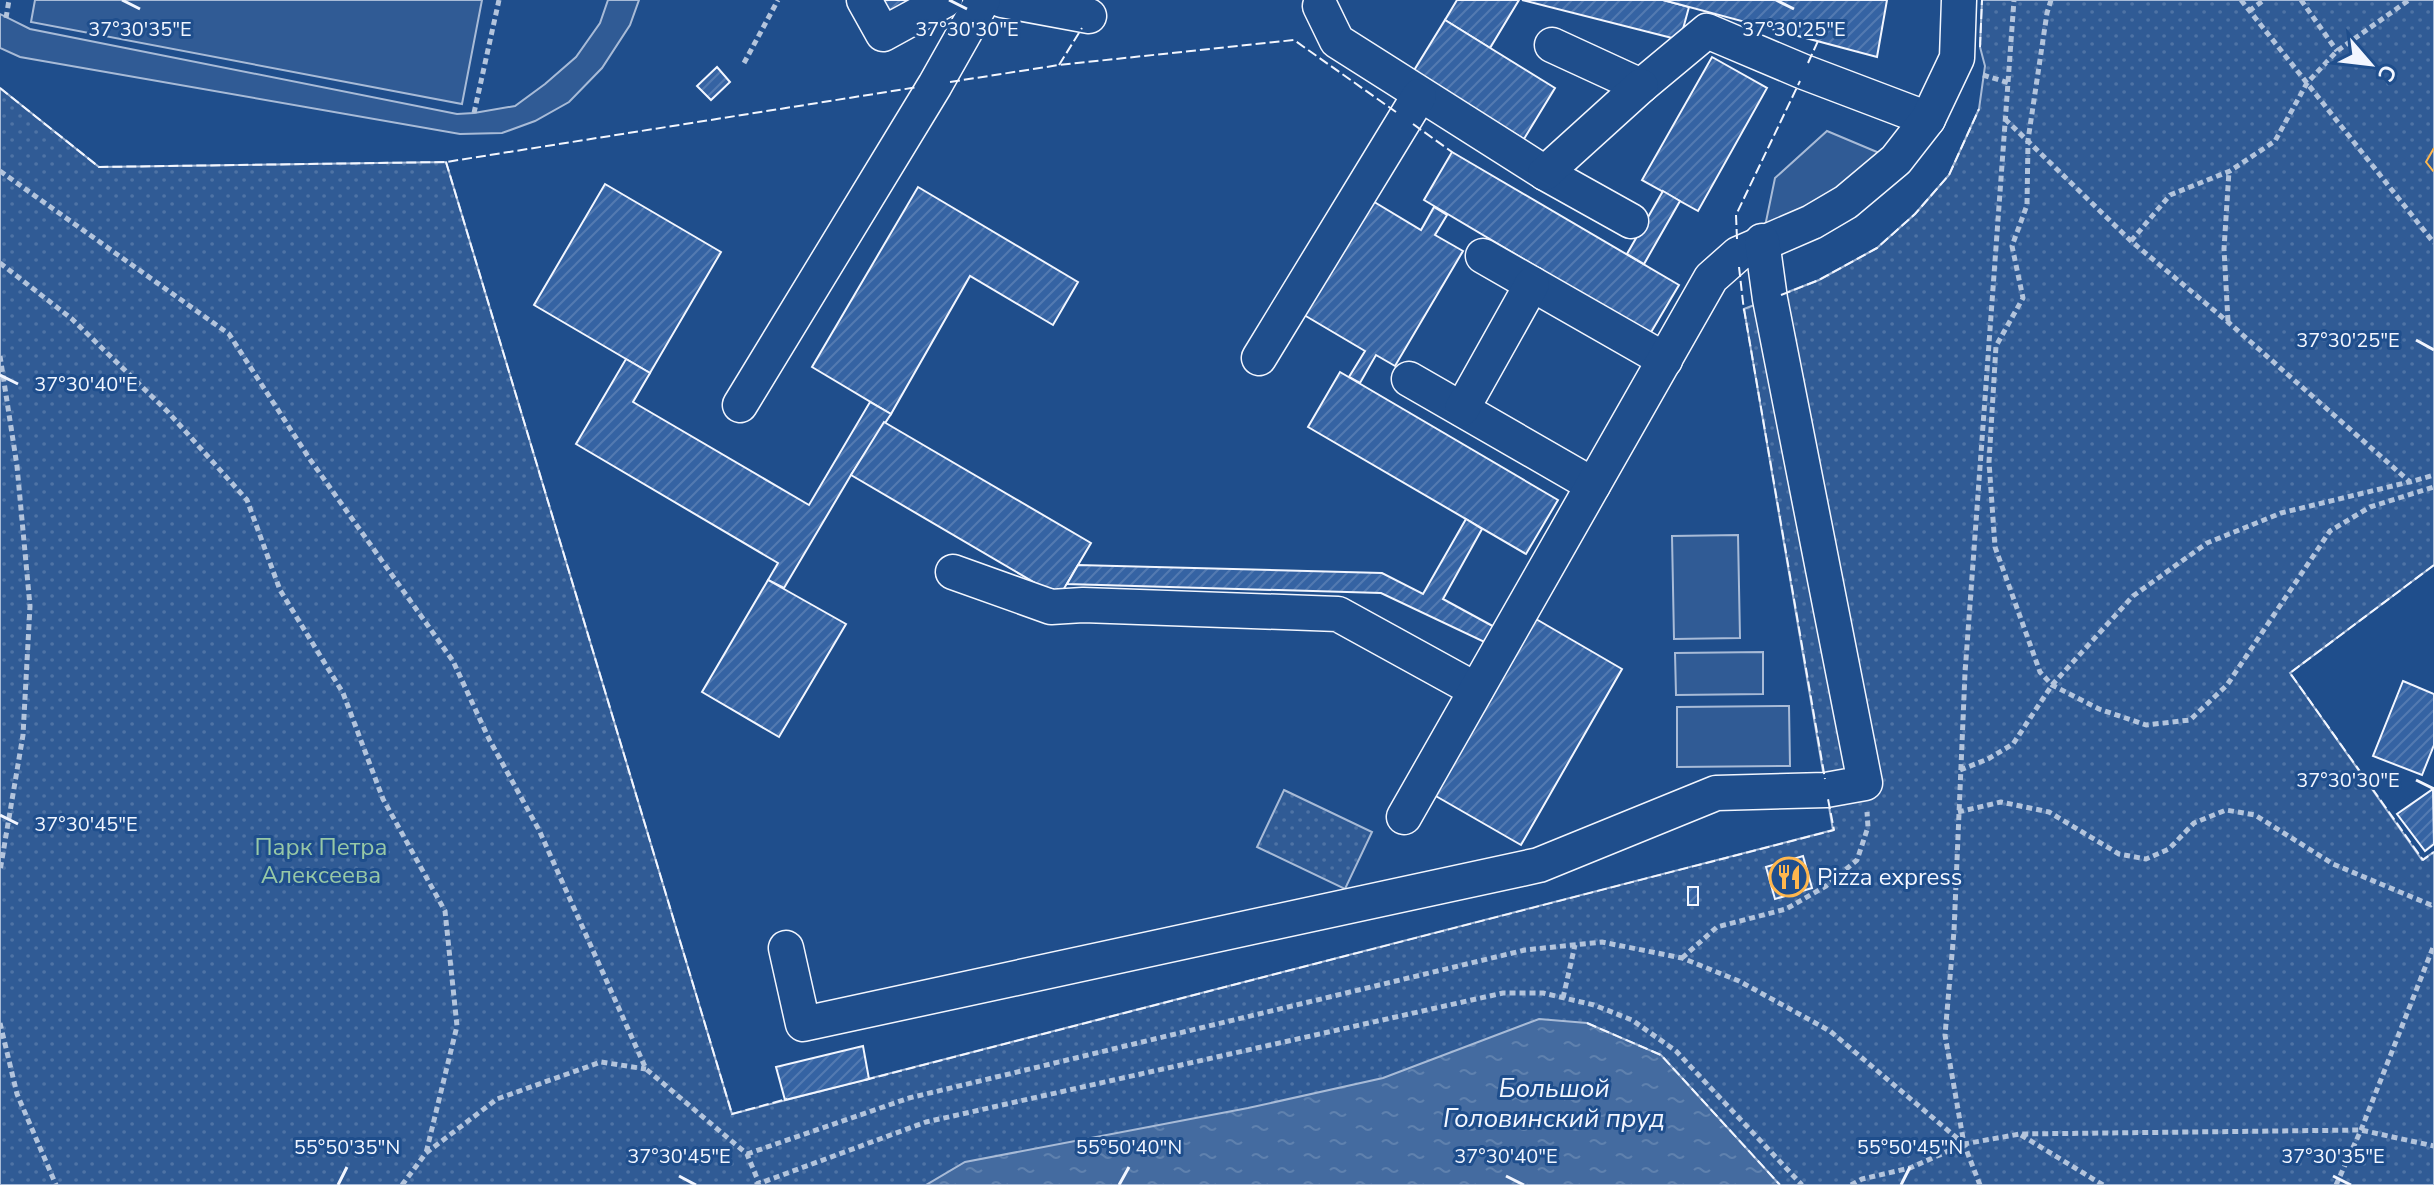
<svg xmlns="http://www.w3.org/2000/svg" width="2434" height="1185" font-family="'Nunito Sans',sans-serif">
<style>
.built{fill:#305b95;stroke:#a8bbd7;stroke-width:2}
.park{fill:url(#park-dots);stroke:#a8bbd7;stroke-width:2}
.water{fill:url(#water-ripples);stroke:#a8bbd7;stroke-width:2}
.building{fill:url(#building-hatch);stroke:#f2f6ff;stroke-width:2}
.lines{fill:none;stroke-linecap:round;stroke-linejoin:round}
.minor-casing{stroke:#f2f6ff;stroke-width:37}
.path{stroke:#b3c4dc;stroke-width:5;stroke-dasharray:6 4;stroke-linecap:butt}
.minor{stroke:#1f4e8c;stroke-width:34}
.fence{stroke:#f2f6ff;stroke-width:2;stroke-dasharray:10 4;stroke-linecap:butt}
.power{stroke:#ffb74d;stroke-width:2;stroke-dasharray:28 6 4 6;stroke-linecap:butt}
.ticks{fill:none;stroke:#f2f6ff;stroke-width:3}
.labels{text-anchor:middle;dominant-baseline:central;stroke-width:6;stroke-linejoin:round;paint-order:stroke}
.park-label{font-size:24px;fill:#97c8a6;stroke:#1f4e8c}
.poi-label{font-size:24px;fill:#f2f6ff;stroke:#1f4e8c;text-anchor:start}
.water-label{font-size:26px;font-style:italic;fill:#f2f6ff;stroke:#1f4e8c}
.ticks-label{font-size:20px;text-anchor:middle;fill:#f2f6ff;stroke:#1f4e8c;stroke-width:6;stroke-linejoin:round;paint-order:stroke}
</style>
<defs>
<pattern id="park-dots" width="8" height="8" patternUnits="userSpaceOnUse" patternTransform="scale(2)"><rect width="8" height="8" fill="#305b95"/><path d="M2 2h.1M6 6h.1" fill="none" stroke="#4e73a5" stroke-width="1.8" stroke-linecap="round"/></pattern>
<pattern id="water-ripples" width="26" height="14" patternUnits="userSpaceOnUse" patternTransform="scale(2)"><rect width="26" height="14" fill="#446ba0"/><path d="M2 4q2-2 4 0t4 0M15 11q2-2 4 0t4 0" fill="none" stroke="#5f81ae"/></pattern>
<pattern id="building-hatch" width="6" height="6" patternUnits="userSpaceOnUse" patternTransform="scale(2)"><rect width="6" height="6" fill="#3563a3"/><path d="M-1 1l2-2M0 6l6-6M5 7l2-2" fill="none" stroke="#537ab1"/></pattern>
</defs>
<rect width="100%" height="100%" fill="#1f4e8c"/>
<g class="built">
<path d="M35 0H482L462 104 31 22Z"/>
<path d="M608 0H639L630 25 602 68 569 102 535 121 502 133 460 134 20 57 0 48V14L30 29 457 114 474 113 515 106 545 84 576 57 600 23Z"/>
<path d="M1827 131 1896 160 1762 241 1775 178Z"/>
<path d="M1738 535 1740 638 1674 639 1672 536Z"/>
<path d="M1763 652V694L1676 695 1675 653Z"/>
<path d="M1789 706 1790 766 1677 767V707Z"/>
</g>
<g class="park">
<path d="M1982 0H2434V565L2290 673 2422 860 2434 852V1185H0V88L99 167 446 162 732 1114 1833 830 1744 309 1819 280 1877 248 1915 214 1949 175 1979 109 1985 66 1980 47Z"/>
<path d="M1284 790 1372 832 1345 889 1257 847Z"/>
</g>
<path class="water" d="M1539 1019 1587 1023 1661 1055 1780 1185H926L965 1162 1248 1108 1383 1078Z"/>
<g class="building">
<path d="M880 0H916L889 15Z"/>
<path d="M1457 0H1519L1490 48 1445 20Z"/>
<path d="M1522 0H1663L1689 7 1680 40Z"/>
<path d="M1663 0H1887L1877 57Z"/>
<path d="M1445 20 1555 88 1524 139 1413 72Z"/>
<path d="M1712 57 1767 88 1698 211 1642 180Z"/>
<path d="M717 67 730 82 711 100 697 86Z"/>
<path d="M1452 152 1679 285 1650 334 1424 200Z"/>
<path d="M605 184 721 252 650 373 534 305Z"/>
<path d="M918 187 1078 282 1053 325 970 276 891 414 812 367Z"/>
<path d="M1663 191 1680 201 1644 264 1627 254Z"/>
<path d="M1366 197 1421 230 1434 207 1447 215 1435 235 1463 251 1395 366 1376 355 1360 383 1349 377 1365 351 1299 312Z"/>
<path d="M626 359 650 373 633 402 809 505 870 402 891 414 851 475 784 588 768 580 778 563 576 444Z"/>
<path d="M1340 372 1558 500 1526 554 1308 427Z"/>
<path d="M884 422 1091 543 1059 597 851 475Z"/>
<path d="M1466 519 1482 529 1443 599 1522 642 1514 656 1381 593 1067 584 1078 565 1382 573 1423 594Z"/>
<path d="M768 580 846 624 779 737 702 692Z"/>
<path d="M1536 619 1622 669 1521 845 1434 795Z"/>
<path d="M2403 681 2434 694V745L2422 775 2373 756Z"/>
<path d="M2433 789 2434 844 2425 851 2397 814Z"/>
<path d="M1803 856 1812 888 1775 899 1766 867Z"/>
<rect x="1688" y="887" width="10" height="18"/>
<path d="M863 1046 869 1079 785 1100 776 1067Z"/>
</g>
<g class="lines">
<g class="minor-casing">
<g id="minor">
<path d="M864 0 883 34 945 0"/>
<path d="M1002 0 1089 16"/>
<path d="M1320 6 1337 41 1545 173 1631 221"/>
<path d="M1552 45 1641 86 1707 31 1804 72 1928 119"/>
<path d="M1545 173 1641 86"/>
<path d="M1483 256 1665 360"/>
<path d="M1259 358 1419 96"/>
<path d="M1409 379 1593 485"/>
<path d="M740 405 935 85 983 0"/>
<path d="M1462 409 1532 284"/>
<path d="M953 572 1051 607 1083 605 1338 614 1476 690"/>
<path d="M1404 817 1711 278 1738 254 1812 222 1846 202 1896 160 1928 119 1957 58 1959 0"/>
<path d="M786 948 803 1024 1539 865 1716 793 1826 790 1865 783 1770 299 1762 241"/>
</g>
</g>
<g class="path">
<path d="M2051 0 2047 13 2028 140 2027 205 2012 246 2023 298 1996 346 1989 462 1995 547 2040 672 2052 685 2099 709 2146 725 2190 720 2227 685 2330 531 2370 507 2434 487"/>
<path d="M2241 0 2434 243"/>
<path d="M2301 0 2337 51"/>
<path d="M2249 11 2264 0"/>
<path d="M6 18 9 0"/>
<path d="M744 63 778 0"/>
<path d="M1983 75 2009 83"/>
<path d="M474 113 499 0"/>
<path d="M2005 119 2131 241 2228 322 2410 482 2434 475"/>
<path d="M0 171 229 334 309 458 453 661 489 739 539 830 646 1069 747 1154 759 1183"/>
<path d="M2131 241 2170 195 2230 171 2275 141 2307 83 2337 51 2409 0"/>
<path d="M0 263 72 319 168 412 247 500 280 590 343 693 383 799 445 911 457 1026 426 1153"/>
<path d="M2228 321 2224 249 2229 171"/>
<path d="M0 356 17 466 30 606 23 735 0 871"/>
<path d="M1960 770 1988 759 2013 744 2052 685 2133 596 2207 543 2281 513 2409 482"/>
<path d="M1958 812 2001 802 2049 812 2119 854 2146 859 2169 849 2194 823 2226 810 2255 815 2333 864 2431 905 2434 903"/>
<path d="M1682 958 1717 927 1786 909 1826 886 1857 860 1868 827 1867 812"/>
<path d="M1563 998 1575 945"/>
<path d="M0 1023 17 1094 56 1185"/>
<path d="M2021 1135 2103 1185"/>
<path d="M747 1154 909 1098 1525 950 1602 942 1682 958 1739 981 1830 1031 1964 1144"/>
<path d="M402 1185 426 1153 497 1099 601 1062 646 1069"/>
<path d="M755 1185 926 1122 1503 993H1543L1594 1005 1632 1020 1676 1051 1802 1185"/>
<path d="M1851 1185 1862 1179 1910 1168 1964 1144 2020 1134 2361 1130 2434 1146"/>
<path d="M1980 1185 1964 1144 1945 1035 1954 931 1965 673 2014 0"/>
<path d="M2336 1185 2361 1130 2434 945"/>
</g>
<use href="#minor" class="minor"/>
<g class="fence">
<path d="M1980 47 1982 0"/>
<path d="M1808 63 1818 41"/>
<path d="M1059 65 1082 28"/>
<path d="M950 82 1059 65 1294 40 1396 112"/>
<path d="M0 88 99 167 446 162 918 87"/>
<path d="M1413 124 1452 152"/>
<path d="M446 162 732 1114 787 1099"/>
<path d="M1737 239 1736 215 1800 81"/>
<path d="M1739 267 1744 311"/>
<path d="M1781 295 1819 280 1877 248 1915 214 1949 175 1979 109"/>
<path d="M1744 309 1825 779"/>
<path d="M2434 565 2290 673 2423 860 2434 852"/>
<path d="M1587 1023 1661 1055 1780 1185"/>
<path d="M865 1080 1834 830 1828 799"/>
</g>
<path class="power" d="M2434 148 2426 162 2434 172"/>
</g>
<path class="ticks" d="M122 0 140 9M949 0 967 9M1776 0 1794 9M2416 340 2434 350M0 375 18 384M2416 780 2434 789M0 815 18 824M679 1176 696 1185M1506 1176 1524 1185M2333 1176 2351 1185M338 1185 347 1167M1119 1185 1129 1167M1901 1185 1910 1167"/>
<defs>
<g id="restaurant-ring" transform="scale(2)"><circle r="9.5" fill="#1f4e8c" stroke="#ffb74d" stroke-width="1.5"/><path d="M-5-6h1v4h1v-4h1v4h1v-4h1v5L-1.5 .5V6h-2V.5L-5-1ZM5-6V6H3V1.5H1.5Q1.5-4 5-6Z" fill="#ffb74d"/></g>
</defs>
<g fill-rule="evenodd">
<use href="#restaurant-ring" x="1789" y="877"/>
</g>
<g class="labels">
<g class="park-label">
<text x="321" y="847">Парк Петра<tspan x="321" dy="28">Алексеева</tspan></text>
</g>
<g class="poi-label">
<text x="1817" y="877">Pizza express</text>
</g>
<g class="water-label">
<text x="1554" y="1088">Большой<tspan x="1554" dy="30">Головинский пруд</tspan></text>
</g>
</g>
<g class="ticks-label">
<text x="140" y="36">37°30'35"E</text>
<text x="967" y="36">37°30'30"E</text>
<text x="1794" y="36">37°30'25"E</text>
<text x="2348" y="347">37°30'25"E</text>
<text x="86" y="391">37°30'40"E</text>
<text x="2348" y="787">37°30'30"E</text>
<text x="86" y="831">37°30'45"E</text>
<text x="347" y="1154">55°50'35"N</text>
<text x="1129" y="1154">55°50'40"N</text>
<text x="1910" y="1154">55°50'45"N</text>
<text x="679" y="1163">37°30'45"E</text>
<text x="1506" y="1163">37°30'40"E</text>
<text x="2333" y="1163">37°30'35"E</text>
</g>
<g transform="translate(2370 64) rotate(118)" stroke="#1f4e8c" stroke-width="6" paint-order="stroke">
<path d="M0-6L14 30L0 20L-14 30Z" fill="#f2f6ff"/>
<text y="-12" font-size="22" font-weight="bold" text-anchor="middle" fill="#f2f6ff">С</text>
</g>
</svg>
